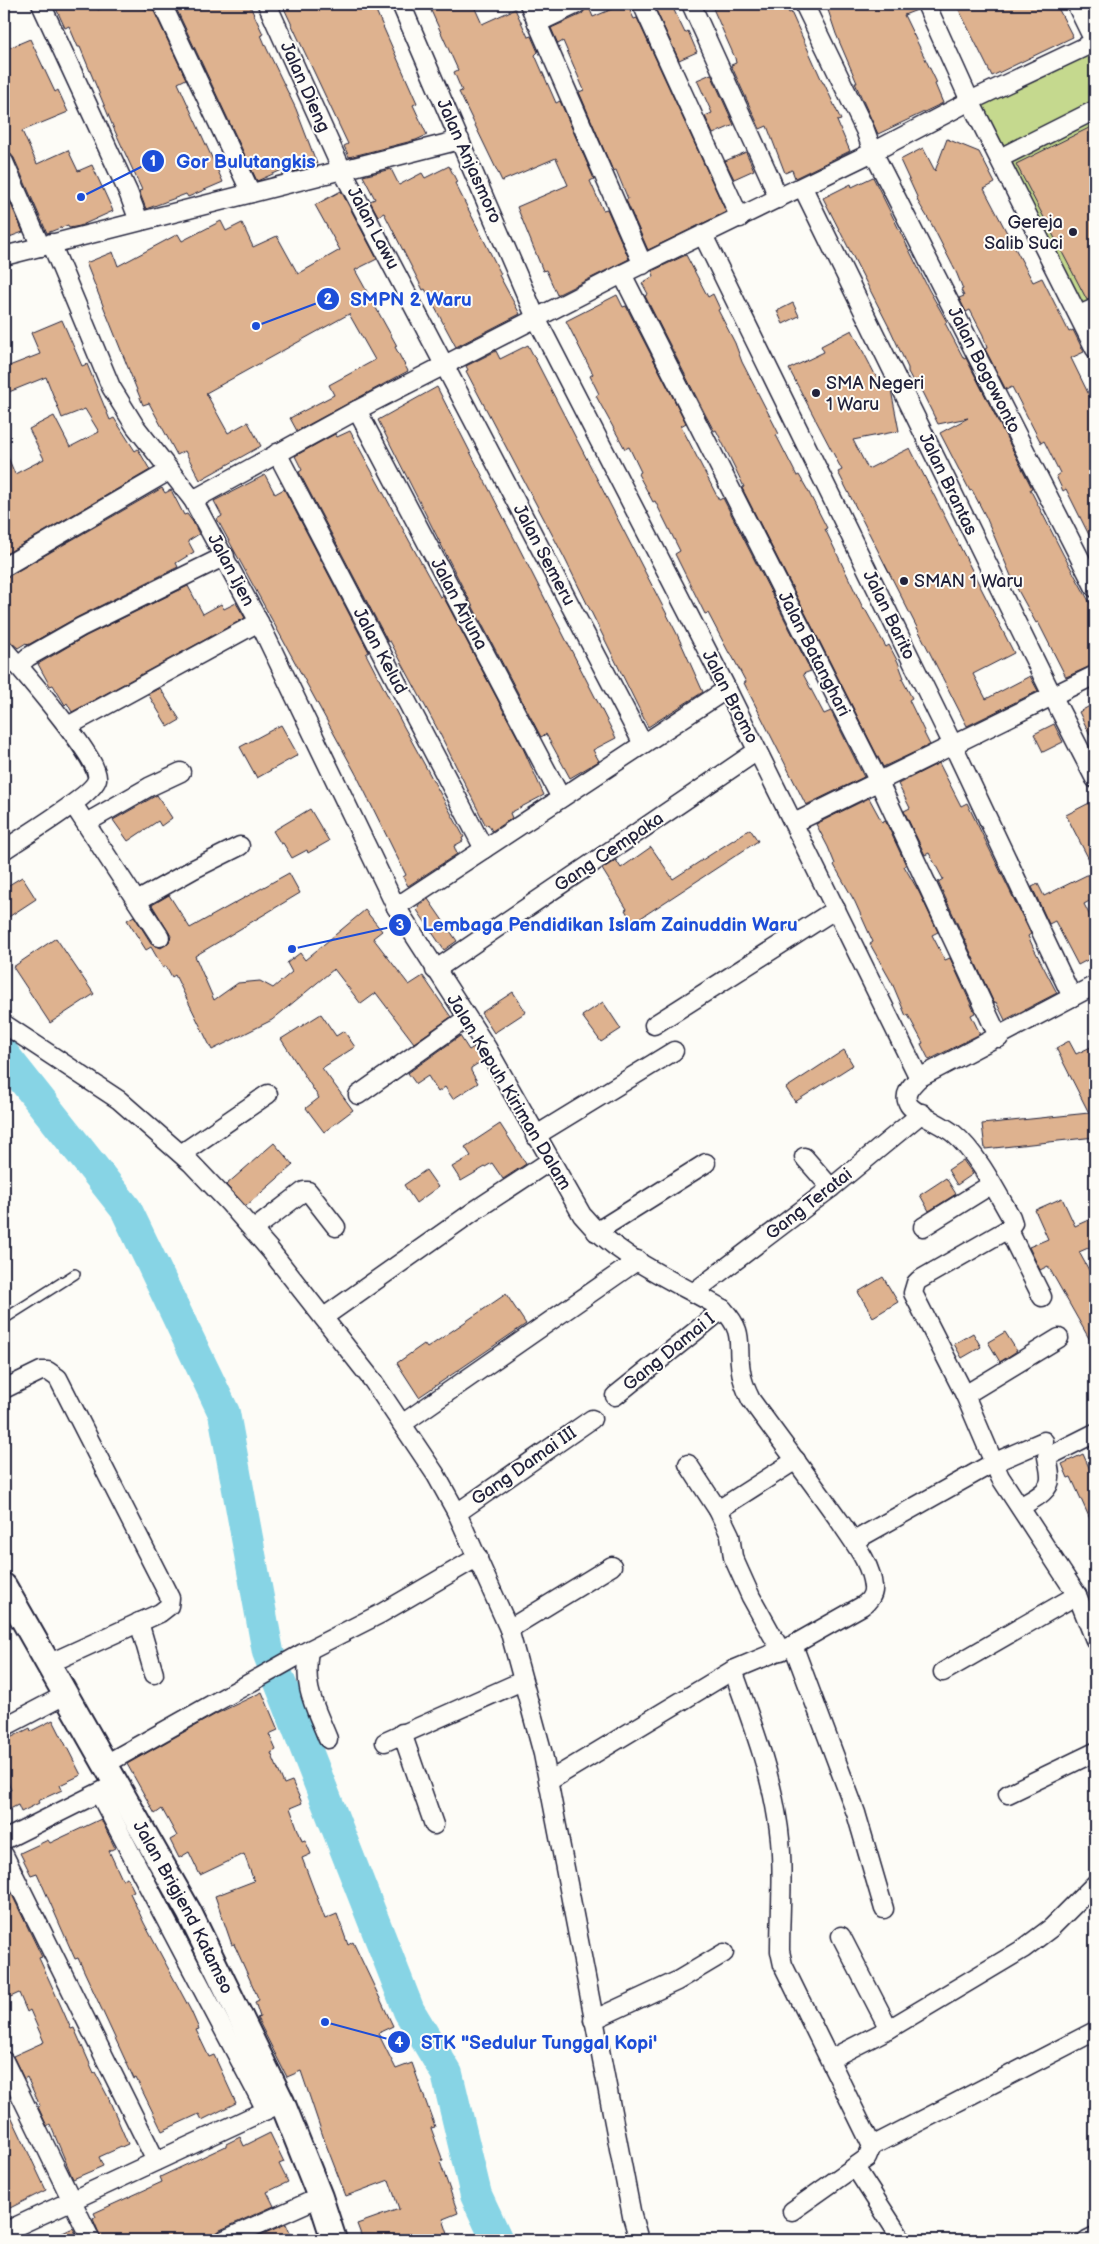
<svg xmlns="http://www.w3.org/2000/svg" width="1099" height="2244" font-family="'Balsamiq Sans',sans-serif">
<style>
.green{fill:#c5d98e;stroke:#747e64}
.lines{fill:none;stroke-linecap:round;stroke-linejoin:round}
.river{stroke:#87d4e5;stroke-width:32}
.building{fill:#deb28f;stroke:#22223b}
.lane-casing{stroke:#22223b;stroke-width:12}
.street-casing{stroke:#22223b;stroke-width:21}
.secondary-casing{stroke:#22223b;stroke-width:28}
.lane{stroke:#fdfcf7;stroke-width:9}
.street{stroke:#fdfcf7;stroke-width:18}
.secondary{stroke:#fdfcf7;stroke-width:24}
.poi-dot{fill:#22223b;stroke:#fdfcf7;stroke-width:2}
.labels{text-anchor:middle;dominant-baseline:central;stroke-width:4;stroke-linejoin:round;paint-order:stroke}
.street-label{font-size:18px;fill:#22223b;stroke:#fdfcf7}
.poi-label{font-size:18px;fill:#22223b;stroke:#fdfcf7;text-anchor:start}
.leader{fill:none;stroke:#1d4ed8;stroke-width:2}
.callout-dot{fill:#1d4ed8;stroke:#fdfcf7;stroke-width:2}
.mark-label{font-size:15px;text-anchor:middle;font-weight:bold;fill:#fff}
.callout-label{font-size:19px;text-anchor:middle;font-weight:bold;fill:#1d4ed8;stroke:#fdfcf7;stroke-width:4;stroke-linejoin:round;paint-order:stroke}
</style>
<rect width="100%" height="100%" fill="#fdfcf7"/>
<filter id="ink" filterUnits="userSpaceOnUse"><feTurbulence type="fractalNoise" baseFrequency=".02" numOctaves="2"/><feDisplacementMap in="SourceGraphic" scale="10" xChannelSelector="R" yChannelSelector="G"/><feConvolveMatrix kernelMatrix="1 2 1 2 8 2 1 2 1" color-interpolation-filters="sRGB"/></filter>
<g filter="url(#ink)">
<path class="green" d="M1095 42V308L1079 315 970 101Z"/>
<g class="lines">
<path class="river" d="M4 1055 126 1209 224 1413 268 1652 409 2011 447 2074 476 2195 497 2240"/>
</g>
<g class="building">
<path d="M54 4H95L98 10 111 4H143L146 10 152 7 186 79 178 83 223 182 188 197 186 194 146 209 139 191 142 190 114 129 80 47H78L69 26 65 28Z"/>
<path d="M174 4H249L263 34 261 35 267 49 296 109 317 164 284 174 282 170 257 181Z"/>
<path d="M282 4H373L417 103 413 105 427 135 416 140 349 157 344 146 348 144Z"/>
<path d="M428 4H473L482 24 515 9 528 37 531 36 538 52 535 55 556 103 560 101 594 179 590 181 603 210 607 209 629 259 557 295 546 270 543 271 517 207 568 185 556 158 502 181 459 92 462 91 454 72 458 70Z"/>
<path d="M624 4H627L634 19 637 18 726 212 648 250 626 200 628 199 616 170 613 171 579 92 584 90 563 41 558 44 551 28 582 14 588 5 593 17Z"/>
<path d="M671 4 685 33 688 31 697 52 679 60 656 10Z"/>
<path d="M711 4H785L789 13 791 12 823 83H824L841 120 837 121 850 151 795 178 792 170 785 173 767 126 760 129 731 65 736 63 735 58Z"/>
<path d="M826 4H915L917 10 904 15 937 83 935 84 943 103 878 134 855 83H857L836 34Z"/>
<path d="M956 4H1056L1073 37 992 76Z"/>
<path d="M30 39 55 92 58 90 68 112 22 131 37 164 68 150 78 171 92 165 113 211 80 226 69 228 68 225 47 233 14 158 10 153 4 152V50Z"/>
<path d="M711 74 734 125 713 134 705 116 712 113 697 80Z"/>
<path d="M1095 125V298L1087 300 1016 164Z"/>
<path d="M947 139 979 152 995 183 984 189 1016 250 1033 282 1042 278 1069 332 1073 330 1084 352 1071 358 1090 397 1095 394V547L1066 489 1063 491 1056 476 1060 473 1044 441 1041 443 1012 387 1006 390 985 349 987 348 983 335 970 310 966 312 959 298 964 296 961 290 963 289 957 274 932 225 917 200 918 199 900 160 923 148 935 171Z"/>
<path d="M746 152 754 170 734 179 725 161Z"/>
<path d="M449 166 457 182 455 183 501 274 499 275 520 314 456 347 425 289 423 290 413 270 384 213 378 216 370 201 375 199 363 176 391 169 399 185 422 173 425 178Z"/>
<path d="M873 177 929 290 947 322 945 323 964 359 966 358 1032 488 1030 489 1063 554 1095 612V664L1066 677 1038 622 1036 623 1014 583 986 517 972 490 970 491 940 433 968 418 938 424 916 380 913 381 908 372V368L891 331 823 198 851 184 852 187Z"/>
<path d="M4 188 23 232 4 239V224L9 222 4 210Z"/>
<path d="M341 191 377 259 355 270 397 346 395 347 408 371 297 431 290 418 334 395 329 385 375 360 349 314 206 393 228 433 248 422 261 446 200 480 185 451 177 455 149 403 143 405 86 263 113 252 118 266 178 234 182 241 221 221 226 231 242 223 253 247 277 236 298 274 340 250 315 205Z"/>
<path d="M686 255 708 297 713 294 720 309 718 310 735 343 742 362 779 434 776 435 797 476 799 475 807 489 827 528 825 529 864 610 865 609 886 647 889 645 898 662 904 678 902 679 912 698 909 700 925 733H924L930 745 883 767 742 488 744 487 735 468 716 430 714 431 705 414 645 296 648 294 642 283 654 276 652 271Z"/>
<path d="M617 295 623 307 626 306 686 423 681 426 719 500 723 498 811 671 803 674 824 714 831 711 864 777 806 805 744 683 746 682 730 652 729 653 708 613 705 614 675 554 680 551 655 501 653 502 645 487 638 474 641 472 629 447 625 449 596 396 599 394 590 376 593 374 566 321Z"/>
<path d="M793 303 799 316 783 324 777 311Z"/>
<path d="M62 320 82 366 87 364 110 420 114 418 135 451 138 449 150 470 4 555V448L15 474 44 459 29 429 54 416 70 447 99 432 85 409 62 418 46 377 4 394V368L40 354 31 333Z"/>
<path d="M852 330 882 388 889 387 891 390 899 431 853 440 868 469 910 448 1014 653 973 674 986 699 1030 676 1038 691 967 726 838 472 842 470 789 369 824 352 821 346Z"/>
<path d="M528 345 677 634 703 692 648 727 564 557 466 371 468 370 466 366 496 351 500 359Z"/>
<path d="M437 387 616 738 593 750 599 761 570 778 546 734 541 737 462 586 378 420Z"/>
<path d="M350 431 417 555 440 597 443 596 522 746 544 795 510 813 512 818 492 831 488 824 486 826 438 730 390 641 388 642 299 472 302 470 295 456 335 434 337 437Z"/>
<path d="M265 475 275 494 284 489 369 652 366 654 404 727 464 837 462 838 463 841 454 846 457 854 408 886 403 877 406 875 357 776 217 519 222 516 214 501Z"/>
<path d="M162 488 165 493 171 490 184 515 187 514 193 522 199 534 188 541 194 552 176 563 178 567 76 618 28 645 26 643 18 648 7 639 4 634V578L9 576Z"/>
<path d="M188 586 203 614 221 604 224 609 236 603 245 618 72 712 67 703 65 705 53 685 50 686 38 664 86 636Z"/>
<path d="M160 688 180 720 168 727 148 694Z"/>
<path d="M1095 703V745L1079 712Z"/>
<path d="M1054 724 1063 742 1043 752 1034 734Z"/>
<path d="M281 725 298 755 257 778 240 747Z"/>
<path d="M939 763 961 806 967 803 1009 889 1031 934 1028 936 1033 947 1057 993 1005 1020 996 1002 994 1003 938 882 943 879 929 853 925 855 904 811 910 808 898 784Z"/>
<path d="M157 795 172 818 161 826 158 821 128 841 113 820Z"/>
<path d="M869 798 882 822 885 820 906 865 904 866 919 892 938 932 932 935 945 960 950 958 975 1013 971 1015 980 1034 929 1060 921 1044 923 1043 908 1015 906 1016 892 983 870 944 873 942 855 902 834 865 835 864 828 847 816 824Z"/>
<path d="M1095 800V898L1084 904 1095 926V956L1078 965 1055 921 1049 924 1032 887 1038 884 1044 896 1095 871 1066 815Z"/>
<path d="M310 809 329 841 308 853 307 850 292 858 283 843 281 844 273 831Z"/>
<path d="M750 829 758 841 633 923 625 910 627 909 602 869 616 860 621 868 651 847 673 879Z"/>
<path d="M289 873 300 893 195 956 214 1000 238 983 260 981 273 988 292 972 287 963 300 953 305 960 365 910 382 931 373 938 409 985 423 976 451 1017 414 1043 376 993 361 1004 334 969 272 1020 212 1050 175 975 172 977 166 966 163 968 151 947 146 950 127 920 134 916 151 943 161 948 169 942 171 936 152 905 169 895 190 928Z"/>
<path d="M22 877 36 899 4 920V888Z"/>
<path d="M428 899 457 941 444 950 417 910 419 908 418 906Z"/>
<path d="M56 938 94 994 50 1023 13 967Z"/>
<path d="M513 992 526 1012 494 1033 481 1013Z"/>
<path d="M603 1002 621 1029 601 1042 582 1016Z"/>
<path d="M321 1014 336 1036 344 1031 355 1047 322 1068 353 1110 324 1132 306 1108 319 1098 281 1039Z"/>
<path d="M460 1036 469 1050 474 1047 482 1061 471 1068V1071L478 1083 453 1099 445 1087 438 1092 428 1076 416 1084 408 1073Z"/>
<path d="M1069 1041 1076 1054 1095 1045V1137L985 1149 982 1124 1089 1113 1056 1048Z"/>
<path d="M844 1050 853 1065 795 1102 786 1088Z"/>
<path d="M500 1124 526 1164 503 1179 492 1163 461 1181 452 1167 471 1156 465 1147Z"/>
<path d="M274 1143 293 1165 246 1206 226 1185Z"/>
<path d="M963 1160 973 1174 957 1185 948 1170Z"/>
<path d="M426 1170 438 1187 416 1203 404 1185Z"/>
<path d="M946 1178 956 1194 929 1211 920 1195Z"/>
<path d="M1062 1198 1075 1226 1095 1217V1245L1079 1252 1095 1281V1349L1048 1266 1040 1270 1029 1247 1048 1239 1035 1210Z"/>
<path d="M883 1277 898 1302 873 1317 858 1292Z"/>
<path d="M506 1294 526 1324 419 1397 397 1363 424 1344 427 1348Z"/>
<path d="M1005 1332 1017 1351 1000 1362 988 1342Z"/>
<path d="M973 1333 981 1347 962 1358 954 1344Z"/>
<path d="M1083 1454 1095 1481V1530L1071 1477 1068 1478 1062 1464Z"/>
<path d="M262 1692 278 1730 269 1734 276 1750 271 1753 284 1784 292 1781 302 1803 290 1808 302 1841 305 1840 311 1854 302 1858 325 1919 337 1914 348 1945 353 1942 393 2026 378 2033 396 2069 412 2063 435 2127 431 2128 443 2161 440 2162 458 2213 443 2219 450 2240H363L357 2224 399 2209 389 2180 346 2196 325 2142 301 2071 287 2077 257 2018 260 2017 255 2002 259 2000 234 1944 232 1945 215 1896 254 1881 244 1854 200 1875 189 1852 179 1858 170 1840 177 1836 162 1809 155 1814 127 1764 216 1714Z"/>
<path d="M53 1720 81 1775 60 1785 62 1790 38 1801 39 1803 21 1812 18 1805 4 1812V1793L11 1790 4 1773V1741L30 1728 31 1731Z"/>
<path d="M101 1819 115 1848 109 1851 122 1879 127 1877 134 1891 130 1893 144 1923 191 2011 199 2029 196 2030 209 2057 214 2055 236 2103 202 2120 199 2114 162 2131 136 2078 134 2079 78 1958 75 1959 37 1873 31 1875 20 1853 48 1840 50 1843Z"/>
<path d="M4 1878 42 1957 39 1958 60 2004 71 2029 74 2028 94 2073 95 2072 108 2097 128 2144 99 2157 103 2166 73 2179 50 2124 47 2126 38 2107 40 2106 27 2077 24 2079 13 2056 44 2042 30 2010 27 2012 19 1993 4 2000Z"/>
<path d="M4 2101 46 2190 4 2211Z"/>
<path d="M270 2133 284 2162 279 2164 288 2182 267 2192 274 2206 220 2230 215 2234 214 2240H102L93 2219 96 2217 94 2213 162 2182 160 2177 226 2146V2144L240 2137 244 2146Z"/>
<path d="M286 2224 293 2240H249Z"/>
<path d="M73 2228 79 2240H48Z"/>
</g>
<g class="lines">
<g class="lane-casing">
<path id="lane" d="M4 1319 75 1274"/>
</g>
<g class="street-casing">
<g id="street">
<path d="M41 4 128 192 139 221"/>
<path d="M162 4 251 193"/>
<path d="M267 4 342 170 643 744"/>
<path d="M401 4 536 318 727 689 919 1078"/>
<path d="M529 4 643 265"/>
<path d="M642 4 740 218"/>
<path d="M691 4 771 180 778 199"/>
<path d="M804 4 865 130 873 152 1095 588"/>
<path d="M926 4 970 101 1095 349"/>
<path d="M1076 4 1095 43"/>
<path d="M537 23 577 4"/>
<path d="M1000 158 1095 110"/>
<path d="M4 162 41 247"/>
<path d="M803 188 1052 695 1095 779"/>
<path d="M703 235 953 745 1072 997"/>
<path d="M51 243 111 387 135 426 193 500 259 622 396 907 487 1048 582 1215C617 1258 675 1281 723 1309 746 1334 736 1342 741 1371 742 1381 746 1390 751 1400 781 1441 812 1482 841 1523 854 1543 871 1563 873 1587 874 1595 868 1602 862 1606L793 1645 733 1670 549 1781"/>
<path d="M4 256 460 140"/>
<path d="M622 274 878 780 999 1038"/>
<path d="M1079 315 1095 308"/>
<path d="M357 410 561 798"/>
<path d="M277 453 484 849"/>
<path d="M193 500 357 410 622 274 873 152 970 101 1095 42"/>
<path d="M4 567 169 471"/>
<path d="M4 649C19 667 101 760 97 779 94 795 21 838 4 850"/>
<path d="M18 666 28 657 81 627 225 556"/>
<path d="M68 726 259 622"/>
<path d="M73 804 160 937"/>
<path d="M86 823 149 787 181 772"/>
<path d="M794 823 1095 675"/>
<path d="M137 901 194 869 240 846"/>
<path d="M396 907 727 689"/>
<path d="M435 970 757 751"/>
<path d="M1095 985 919 1078C912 1085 902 1094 909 1105 914 1113 944 1125 954 1134 977 1153 996 1191 1011 1217L1013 1223 1008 1229 919 1280 916 1283 913 1293 965 1395 1000 1477 1077 1595 1095 1640"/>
<path d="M4 1024 119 1100 191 1163 230 1204 270 1250 373 1381 436 1475 457 1513 509 1629 543 1754 632 2216 639 2240"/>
<path d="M654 1025 836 909"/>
<path d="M358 1095 467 1018"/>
<path d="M535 1136 674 1051"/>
<path d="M181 1154 268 1094"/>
<path d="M804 1157 831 1188"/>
<path d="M923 1227 992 1184"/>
<path d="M1008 1229 1042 1297"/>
<path d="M253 1230 304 1191H308L336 1227"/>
<path d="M596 1232 706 1163"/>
<path d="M694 1292 831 1188 922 1113"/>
<path d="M324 1317 474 1211 550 1161"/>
<path d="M4 1389 41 1371H48L58 1378 170 1598 169 1606 160 1613 48 1664"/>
<path d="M965 1395 1059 1338"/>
<path d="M615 1396 723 1309"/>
<path d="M402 1424 638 1260"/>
<path d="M688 1464 718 1510 730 1535 733 1557 751 1597 781 1651"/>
<path d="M1020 1507C1031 1500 1051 1492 1050 1477 1050 1470 1048 1463 1047 1457L1095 1433"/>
<path d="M718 1510 796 1460"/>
<path d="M457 1513 592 1419"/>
<path d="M854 1541 993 1463 1044 1441"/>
<path d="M139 1622 154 1674"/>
<path d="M509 1629 612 1566"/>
<path d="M793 1645 856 1813 884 1909"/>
<path d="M309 1650C303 1689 314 1704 328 1739"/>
<path d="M733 1670C750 1718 769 1766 777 1817 785 1860 780 1907 780 1951L783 1965 872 2146 867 2158 792 2211"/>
<path d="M943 1672 1077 1595"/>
<path d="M4 1727 65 1695"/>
<path d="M402 1733 434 1825"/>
<path d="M385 1742 522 1681"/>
<path d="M104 1765 303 1653 380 1614 478 1557"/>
<path d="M99 1793 266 2110"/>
<path d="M1008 1794 1095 1752"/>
<path d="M4 1840 108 1788"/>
<path d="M4 1855 156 2161"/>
<path d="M841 1936 889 2029"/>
<path d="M593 2020 677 1981 724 1953"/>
<path d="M830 2059 889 2029 1023 1949 1051 1928 1095 1884"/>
<path d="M4 2061 91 2240"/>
<path d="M872 2146 1095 2031"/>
<path d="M855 2167 902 2240"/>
<path d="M4 2232 275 2106"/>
<path d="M224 2240 320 2197"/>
<path d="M1087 2240 1095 2236"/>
</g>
</g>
<g class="secondary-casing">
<g id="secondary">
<path id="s1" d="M4 1586 189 1912 282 2102 320 2197 334 2240"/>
</g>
</g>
<use href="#lane" class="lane"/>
<use href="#street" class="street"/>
<use href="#secondary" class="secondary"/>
</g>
</g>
<g class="poi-dot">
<circle cx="1073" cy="232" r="5"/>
<circle cx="816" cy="393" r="5"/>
<circle cx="904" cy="581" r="5"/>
</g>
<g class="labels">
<g class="street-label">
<text transform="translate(305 87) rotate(66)">Jalan Dieng</text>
<text transform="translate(469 161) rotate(66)">Jalan Anjasmoro</text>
<text transform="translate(373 228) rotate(62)">Jalan Lawu</text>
<text transform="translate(984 370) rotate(63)">Jalan Bogowonto</text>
<text transform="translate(948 484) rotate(64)">Jalan Brantas</text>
<text transform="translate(544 555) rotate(62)">Jalan Semeru</text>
<text transform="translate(231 570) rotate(62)">Jalan Ijen</text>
<text transform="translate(459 604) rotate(62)">Jalan Arjuna</text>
<text transform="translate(889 615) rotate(64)">Jalan Barito</text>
<text transform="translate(380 651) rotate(62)">Jalan Kelud</text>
<text transform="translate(814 654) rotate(63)">Jalan Batanghari</text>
<text transform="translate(730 697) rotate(63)">Jalan Bromo</text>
<text transform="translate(609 852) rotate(-34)">Gang Cempaka</text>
<text transform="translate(509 1092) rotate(59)">Jalan Kepuh Kiriman Dalam</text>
<text transform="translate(809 1204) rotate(-38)">Gang Teratai</text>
<text transform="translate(669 1352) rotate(-39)">Gang Damai I</text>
<text transform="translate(524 1466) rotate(-35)">Gang Damai III</text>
<text stroke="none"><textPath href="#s1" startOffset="368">Jalan Brigjend Katamso</textPath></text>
</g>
<g class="poi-label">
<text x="1063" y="222" text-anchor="end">Gereja<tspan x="1063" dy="21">Salib Suci</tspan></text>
<text x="826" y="383">SMA Negeri<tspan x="826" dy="21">1 Waru</tspan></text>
<text x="914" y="581">SMAN 1 Waru</text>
</g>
</g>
<path class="leader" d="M81 197L153 161M256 326L328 299M292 949L400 925M325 2022L399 2042"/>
<g class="callout-dot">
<circle cx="81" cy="197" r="5"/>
<circle cx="256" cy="326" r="5"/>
<circle cx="292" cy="949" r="5"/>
<circle cx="325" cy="2022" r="5"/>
<circle cx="153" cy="161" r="12"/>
<circle cx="328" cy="299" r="12"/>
<circle cx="400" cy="925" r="12"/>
<circle cx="399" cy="2042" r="12"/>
</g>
<g class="mark-label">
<text x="153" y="166">1</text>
<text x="328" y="304">2</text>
<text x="400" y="930">3</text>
<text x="399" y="2047">4</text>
</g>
<g class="callout-label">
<text x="246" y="168">Gor Bulutangkis</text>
<text x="411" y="306">SMPN 2 Waru</text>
<text x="610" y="931">Lembaga Pendidikan Islam Zainuddin Waru</text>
<text x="539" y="2049">STK "Sedulur Tunggal Kopi'</text>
</g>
<rect width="1099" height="2244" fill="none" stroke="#fdfcf7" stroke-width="20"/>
<rect x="10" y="10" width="1079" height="2224" fill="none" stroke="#22223b" stroke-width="2" filter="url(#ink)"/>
</svg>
